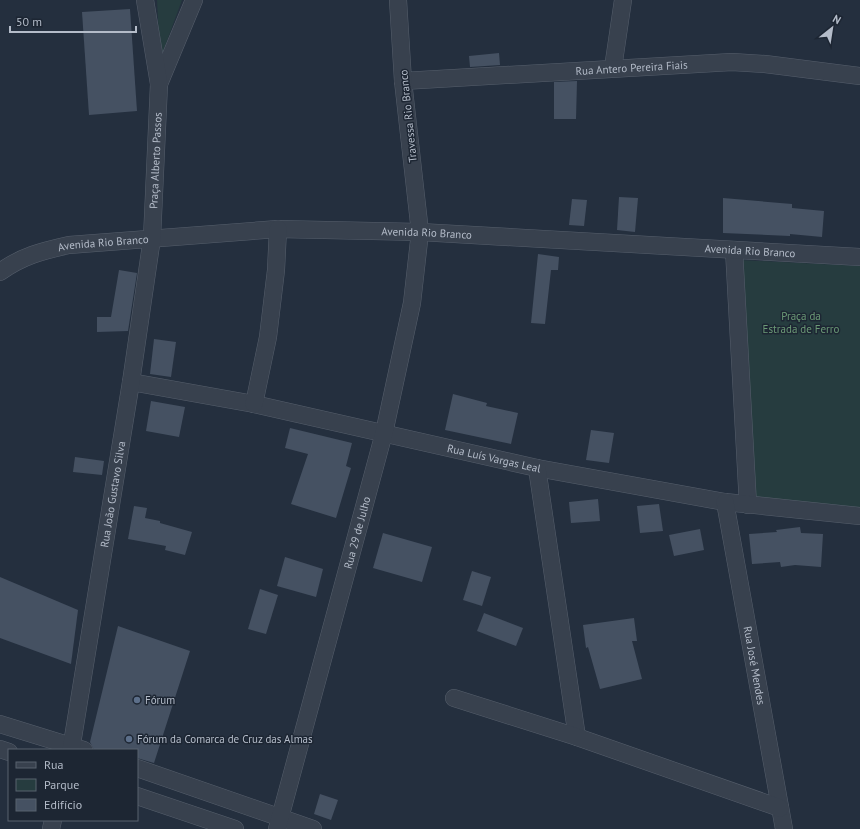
<svg xmlns="http://www.w3.org/2000/svg" width="860" height="829" font-family="'PT Sans',sans-serif">
<style>
.green{fill:#263c3f}
.building{fill:#455162}
.lines{fill:none;stroke-linecap:round;stroke-linejoin:round}
.minor-casing{stroke:#565f6c;stroke-width:18}
.minor{stroke:#38414e;stroke-width:17}
.service-dot{fill:#5c6f8a;stroke:#1d2633;stroke-width:1.5}
.labels{text-anchor:middle;dominant-baseline:central;stroke-width:3;stroke-linejoin:round;paint-order:stroke}
.street-label{font-size:11px;fill:#b4bcc9;stroke:#1d2633}
.park-label{font-size:11px;fill:#6b9a76;stroke:#1d2633}
.poi-label{font-size:11px;fill:#b4bcc9;stroke:#1d2633;text-anchor:start}
</style>
<rect width="100%" height="100%" fill="#242f3e"/>
<g class="green">
<path d="M157 0H182L160 60Z"/>
<path d="M740 260 860 266V512L751 499Z"/>
</g>
<g class="building">
<path d="M130 9 137 111 89 115 82 12Z"/>
<path d="M499 53 500 65 470 67 469 56Z"/>
<path d="M577 81 576 119H554V82Z"/>
<path d="M619 197 638 198 635 232 617 230Z"/>
<path d="M723 198 792 204V208L824 211 822 237 790 234V236L723 233Z"/>
<path d="M572 199 587 200 584 226 569 225Z"/>
<path d="M538 254 559 257 558 270H551L545 324 531 323Z"/>
<path d="M119 270 137 273 128 331 97 332V317H111Z"/>
<path d="M154 339 176 342 171 377 150 374Z"/>
<path d="M453 394 487 403 486 406 518 413 511 444 445 430Z"/>
<path d="M151 401 185 407 179 437 146 431Z"/>
<path d="M290 428 352 443 346 466 351 468 336 518 291 504 308 454 285 448Z"/>
<path d="M591 430 614 433 609 463 586 460Z"/>
<path d="M75 457 104 461 102 475 73 472Z"/>
<path d="M598 499 600 521 571 523 569 502Z"/>
<path d="M659 504 663 531 640 533 637 506Z"/>
<path d="M134 506 147 508 145 518 160 521V523L192 532 185 555 165 550 166 546 128 539Z"/>
<path d="M800 527 801 533 823 534 821 567 795 565 781 567 780 562 752 564 749 534 777 532 776 530Z"/>
<path d="M700 529 704 550 674 556 669 535Z"/>
<path d="M383 533 432 547 422 582 373 568Z"/>
<path d="M285 557 323 569 316 597 277 586Z"/>
<path d="M472 571 491 577 482 606 463 600Z"/>
<path d="M0 577 78 610 71 664 0 638Z"/>
<path d="M260 589 278 595 266 634 248 629Z"/>
<path d="M484 613 523 628 516 646 477 631Z"/>
<path d="M634 618 637 641H632L642 679 600 689 588 647 586 648 583 625Z"/>
<path d="M118 626 190 651 154 763 137 758V750H94L90 742Z"/>
<path d="M320 794 338 800 331 820 314 814Z"/>
</g>
<g class="lines">
<g class="minor-casing">
<g id="minor">
<path d="M613 68 623 0"/>
<path id="s1" d="M403 81 732 62 765 64 860 76"/>
<path d="M159 84 194 0"/>
<path d="M734 250 748 505"/>
<path id="s2" d="M0 272C22 256 42 251 69 245L278 229 420 232 860 257"/>
<path id="s3" d="M131 382 254 404 537 468 725 502 860 516"/>
<path d="M254 404 268 337 276 270 278 229"/>
<path d="M537 468 577 737"/>
<path id="s4" d="M725 502 784 829"/>
<path d="M454 698 577 737 780 808"/>
<path d="M0 724 84 750"/>
<path d="M0 749 9 752"/>
<path id="s5" d="M71 750 131 382 152 238 159 84 145 0"/>
<path d="M137 768 313 829"/>
<path d="M137 796 235 829"/>
<path d="M51 829 53 820"/>
<path id="s6" d="M277 829 384 433 412 303 420 232 403 81 398 0"/>
</g>
</g>
<use href="#minor" class="minor"/>
</g>
<g class="service-dot">
<circle cx="137" cy="700" r="4"/>
<circle cx="129" cy="739" r="4"/>
</g>
<g class="labels">
<g class="street-label">
<text stroke="none"><textPath href="#s1" startOffset="229">Rua Antero Pereira Fiais</textPath></text>
<text transform="translate(408 116) rotate(-96)">Travessa Rio Branco</text>
<text stroke="none"><textPath href="#s5" startOffset="596">Praça Alberto Passos</textPath></text>
<text stroke="none"><textPath href="#s2" startOffset="433">Avenida Rio Branco</textPath></text>
<text stroke="none"><textPath href="#s2" startOffset="109">Avenida Rio Branco</textPath></text>
<text stroke="none"><textPath href="#s2" startOffset="757">Avenida Rio Branco</textPath></text>
<text stroke="none"><textPath href="#s3" startOffset="371">Rua Luís Vargas Leal</textPath></text>
<text stroke="none"><textPath href="#s5" startOffset="259">Rua João Gustavo Silva</textPath></text>
<text stroke="none"><textPath href="#s6" startOffset="307">Rua 29 de Julho</textPath></text>
<text stroke="none"><textPath href="#s4" startOffset="166">Rua José Mendes</textPath></text>
</g>
<g class="park-label">
<text x="801" y="316">Praça da<tspan x="801" dy="13">Estrada de Ferro</tspan></text>
</g>
<g class="poi-label">
<text x="145" y="700">Fórum</text>
<text x="137" y="739">Fórum da Comarca de Cruz das Almas</text>
</g>
</g>
<rect x="8" y="749" width="130" height="72" fill="#1d2633" stroke="#59626f"/>
<rect x="16" y="762" width="20" height="6" fill="#38414e" stroke="#59626f"/>
<text x="44" y="769" font-size="12" fill="#b4bcc9">Rua</text>
<rect x="16" y="779" width="20" height="12" fill="#263c3f" stroke="#59626f"/>
<text x="44" y="789" font-size="12" fill="#b4bcc9">Parque</text>
<rect x="16" y="799" width="20" height="12" fill="#455162" stroke="#59626f"/>
<text x="44" y="809" font-size="12" fill="#b4bcc9">Edifício</text>
<g transform="translate(832 28) rotate(30)" stroke="#1d2633" stroke-width="3" paint-order="stroke">
<path d="M0-3L7 15L0 10L-7 15Z" fill="#b4bcc9"/>
<text y="-6" font-size="11" font-weight="bold" text-anchor="middle" fill="#b4bcc9">N</text>
</g>
<path d="M10 26v6h126v-6" fill="none" stroke="#b4bcc9" stroke-width="2"/>
<text x="16" y="26" font-size="12" fill="#b4bcc9" stroke="#1d2633" stroke-width="3" paint-order="stroke">50 m</text>
</svg>
